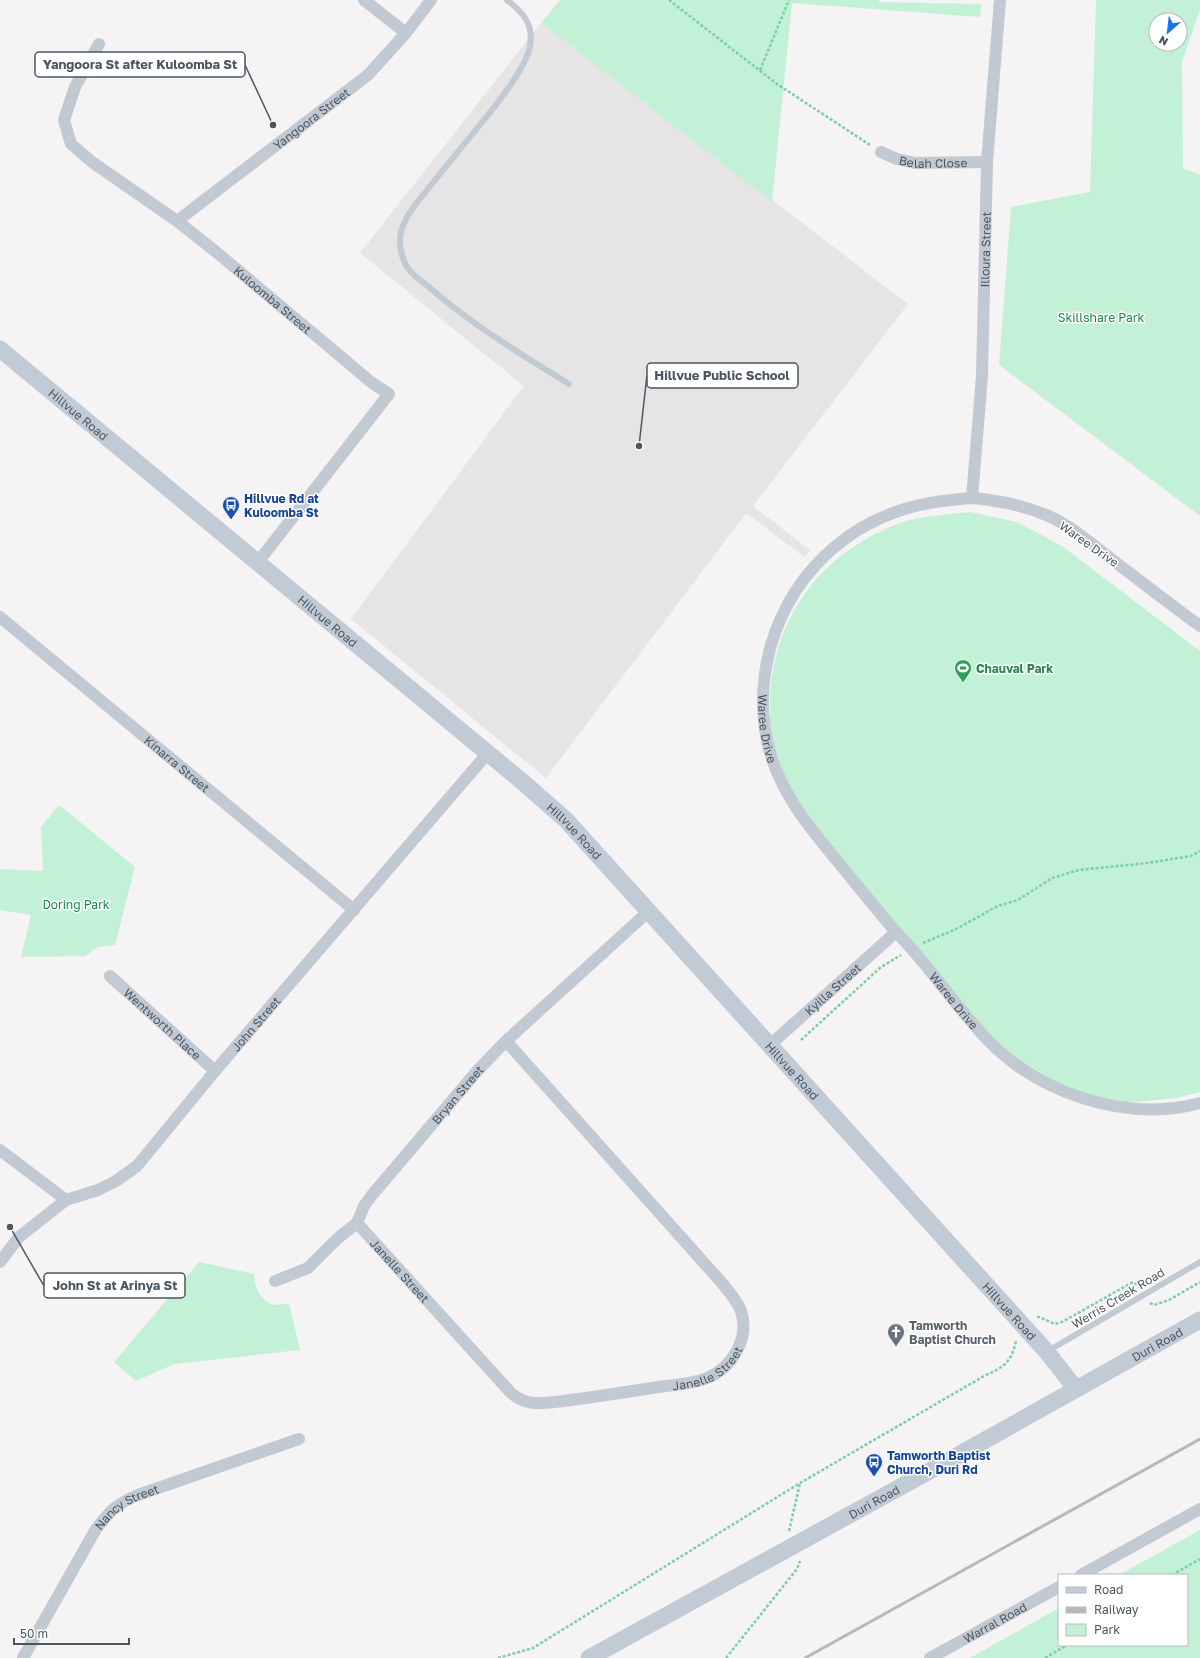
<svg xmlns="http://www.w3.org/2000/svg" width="1200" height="1658" font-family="'Golos Text',sans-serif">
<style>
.education{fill:#e6e4e5}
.green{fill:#c3f1d5;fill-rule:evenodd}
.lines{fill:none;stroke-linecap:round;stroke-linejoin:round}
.path{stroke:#7ad0a6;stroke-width:2.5;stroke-dasharray:3 2;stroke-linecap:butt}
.lane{stroke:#c1cad2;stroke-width:6}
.street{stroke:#c1cad2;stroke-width:12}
.secondary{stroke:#c1cbd6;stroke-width:17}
.rail{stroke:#b5b8bd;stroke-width:3}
.labels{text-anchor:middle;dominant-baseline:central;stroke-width:3;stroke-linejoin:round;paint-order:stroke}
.street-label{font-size:12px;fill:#4a5661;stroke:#fff}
.park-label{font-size:12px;fill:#17864f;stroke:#fff}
.transit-label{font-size:12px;font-weight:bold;fill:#164399;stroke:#fff;text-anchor:start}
.leisure-label{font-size:12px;font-weight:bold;fill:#27864d;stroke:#fff;text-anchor:start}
.worship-label{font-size:12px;font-weight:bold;fill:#5b616d;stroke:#fff;text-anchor:start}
.leader{fill:none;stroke:#4a5661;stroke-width:1.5}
.callout-dot{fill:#4a5661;stroke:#fff;stroke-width:1.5}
.callout{fill:#fff;stroke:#4a5661;stroke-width:1.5}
.callout-label{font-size:13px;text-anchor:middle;font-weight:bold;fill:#4a5661}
</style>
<rect width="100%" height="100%" fill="#f5f3f3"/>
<path class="education" d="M541 23 908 304 753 506 810 550 804 557 746 513 546 778 351 619 524 386 360 253Z"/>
<g class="green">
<path d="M560 0H879V2L981 4 980 17 792 3 772 202 541 23Z"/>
<path d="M1096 0H1200V10L1182 62 1183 168 1200 175V516L999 365 1011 207 1090 192ZM1156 20H1180V44H1156Z"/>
<path d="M970 512 1017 522 1062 546 1200 651V1092L1176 1098 1125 1103 1073 1091 1026 1068 984 1034 797 805C790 793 782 780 777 767 770 748 769 727 770 707 770 625 814 560 890 527 914 516 944 515 970 512Z"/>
<path d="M59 805 135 867 115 945 98 947 85 956 21 957 31 915 0 910V869L43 871 41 827Z"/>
<path d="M199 1262 254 1274C254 1288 261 1303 276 1305 280 1305 285 1304 289 1303L300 1350 174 1364 136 1381 114 1362Z"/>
<path d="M1200 1530V1658H970L1059 1608V1645H1187V1575H1119Z"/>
</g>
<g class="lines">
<g class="path">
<path d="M669 0 777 84 870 145"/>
<path d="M760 70 789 0"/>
<path d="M923 943 956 929 998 906 1018 900 1052 878 1079 870 1147 863 1191 856 1200 851"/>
<path d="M801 1040 881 967 901 955"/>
<path d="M1150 1303 1154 1305 1169 1300 1200 1282"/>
<path d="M1037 1317H1039L1055 1324 1062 1322 1133 1282 1139 1287"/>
<path d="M789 1531 800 1483"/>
<path d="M1172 1575 1200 1559"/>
<path d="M498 1658 533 1648 800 1483 984 1376C1004 1367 1011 1363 1016 1341"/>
<path d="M726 1658 797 1569 800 1561"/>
<path d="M1045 1658 1067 1645"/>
</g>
<g class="lane">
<path d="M507 0C523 12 534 25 530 46 526 70 491 111 475 131 455 155 435 180 415 205 402 223 395 238 404 261 408 272 420 280 429 287 472 325 521 354 569 384"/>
<path d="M1048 1351 1200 1262"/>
</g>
<g class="street">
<path d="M364 0 406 33"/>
<path id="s1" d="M99 44 75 87 64 120 71 144 92 162 177 221 215 251 371 382 389 394 258 562"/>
<path id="s2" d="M881 152 897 159 915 163 987 162"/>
<path id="s3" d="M177 221 368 75 406 33 431 0"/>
<path id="s4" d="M972 498 982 376 987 162 1000 0"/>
<path id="s5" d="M0 617 354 910"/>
<path id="s6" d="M1200 626C1170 604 1140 581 1110 558 1089 542 1067 522 1041 513 1020 505 996 500 973 498 964 498 953 500 943 501 860 511 795 565 771 645 761 681 760 720 771 756 785 799 810 828 838 862 857 885 876 909 896 932 928 964 953 1003 984 1036 1036 1093 1125 1123 1200 1103"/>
<path id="s7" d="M110 976 215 1071"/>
<path id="s8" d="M770 1045 896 932"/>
<path d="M0 1150 66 1200"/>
<path id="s9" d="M357 1223 511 1393C525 1405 537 1404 555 1402 588 1398 620 1393 652 1388 670 1385 690 1385 707 1378 732 1368 750 1338 741 1311 737 1300 729 1292 722 1283L506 1041"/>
<path id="s10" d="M0 1262 19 1237 66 1200 98 1190 116 1181 137 1166 215 1071 487 754"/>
<path id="s11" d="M275 1281 308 1268 338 1238 357 1223 364 1206 372 1195 478 1070 506 1041 649 911"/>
<path d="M1081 1575 1200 1509"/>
<path id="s12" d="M23 1658 96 1529C110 1511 116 1504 138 1495L299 1439"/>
<path id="s13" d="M930 1658 1059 1587"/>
</g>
<g class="secondary">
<path id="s14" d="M0 349 525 784 566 820 1047 1352 1076 1389"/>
<path id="s15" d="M589 1658 944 1463 1200 1320"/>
</g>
<path class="rail" d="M805 1658 1200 1439"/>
</g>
<defs>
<g id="bus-pin" transform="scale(0.9)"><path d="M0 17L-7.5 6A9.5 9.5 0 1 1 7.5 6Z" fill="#1a4fb4" stroke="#fff"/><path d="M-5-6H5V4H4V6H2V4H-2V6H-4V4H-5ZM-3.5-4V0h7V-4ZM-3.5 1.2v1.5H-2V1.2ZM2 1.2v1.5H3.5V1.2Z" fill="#fff"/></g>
<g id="stadium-pin" transform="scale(0.9)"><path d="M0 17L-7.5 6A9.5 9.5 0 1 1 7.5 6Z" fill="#2e9e5b" stroke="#fff"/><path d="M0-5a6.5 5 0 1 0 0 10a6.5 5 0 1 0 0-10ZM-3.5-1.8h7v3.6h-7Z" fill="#fff"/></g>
<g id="church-pin" transform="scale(0.9)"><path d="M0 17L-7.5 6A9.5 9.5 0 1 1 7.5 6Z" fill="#6b7280" stroke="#fff"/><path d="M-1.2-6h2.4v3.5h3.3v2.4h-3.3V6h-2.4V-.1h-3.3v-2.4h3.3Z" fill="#fff"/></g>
</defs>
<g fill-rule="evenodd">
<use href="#bus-pin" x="231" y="505"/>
<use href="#stadium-pin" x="963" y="668"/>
<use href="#church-pin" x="896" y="1332"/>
<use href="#bus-pin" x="874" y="1462"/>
</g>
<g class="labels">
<g class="street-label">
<text stroke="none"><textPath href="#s3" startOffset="169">Yangoora Street</textPath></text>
<text stroke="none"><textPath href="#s2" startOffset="54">Belah Close</textPath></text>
<text stroke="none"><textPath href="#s4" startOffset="249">Illoura Street</textPath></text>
<text stroke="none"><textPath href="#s1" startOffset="364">Kuloomba Street</textPath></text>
<text stroke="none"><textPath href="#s14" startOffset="102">Hillvue Road</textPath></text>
<text transform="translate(1089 544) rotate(35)">Waree Drive</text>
<text stroke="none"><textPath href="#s14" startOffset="426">Hillvue Road</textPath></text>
<text stroke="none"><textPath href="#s6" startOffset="618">Waree Drive</textPath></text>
<text stroke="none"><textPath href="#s5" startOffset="230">Kinarra Street</textPath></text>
<text stroke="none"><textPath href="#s14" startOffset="750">Hillvue Road</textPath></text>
<text stroke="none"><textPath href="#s8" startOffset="84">Kyilla Street</textPath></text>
<text stroke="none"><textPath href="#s6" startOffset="953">Waree Drive</textPath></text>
<text stroke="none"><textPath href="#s7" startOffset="71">Wentworth Place</textPath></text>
<text stroke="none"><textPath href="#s10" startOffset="356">John Street</textPath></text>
<text stroke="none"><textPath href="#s14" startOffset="1074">Hillvue Road</textPath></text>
<text stroke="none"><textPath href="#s11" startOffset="266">Bryan Street</textPath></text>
<text stroke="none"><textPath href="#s9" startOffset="64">Janelle Street</textPath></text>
<text transform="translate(1118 1298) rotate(-31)">Werris Creek Road</text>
<text stroke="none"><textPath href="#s14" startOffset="1398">Hillvue Road</textPath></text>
<text stroke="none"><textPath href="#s15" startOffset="649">Duri Road</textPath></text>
<text stroke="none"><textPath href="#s9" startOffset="435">Janelle Street</textPath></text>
<text stroke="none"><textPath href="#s15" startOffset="325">Duri Road</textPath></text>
<text stroke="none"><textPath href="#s12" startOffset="187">Nancy Street</textPath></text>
<text stroke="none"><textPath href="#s13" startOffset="74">Warral Road</textPath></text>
</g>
<g class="park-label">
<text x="1101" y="317">Skillshare Park</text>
<text x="76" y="904">Doring Park</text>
</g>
<g class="transit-label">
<text x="244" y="498">Hillvue Rd at<tspan x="244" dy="14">Kuloomba St</tspan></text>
<text x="887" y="1455">Tamworth Baptist<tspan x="887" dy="14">Church, Duri Rd</tspan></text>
</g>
<g class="leisure-label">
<text x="976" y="668">Chauval Park</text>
</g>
<g class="worship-label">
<text x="909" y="1325">Tamworth<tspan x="909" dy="14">Baptist Church</tspan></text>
</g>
</g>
<path class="leader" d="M273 125L245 65M639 446L647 375M10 1227L44 1286"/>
<g class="callout-dot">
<circle cx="273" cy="125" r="4"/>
<circle cx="639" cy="446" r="4"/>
<circle cx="10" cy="1227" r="4"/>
</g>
<g class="callout">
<rect x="35" y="52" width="210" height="25" rx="4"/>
<rect x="647" y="363" width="151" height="25" rx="4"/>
<rect x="44" y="1273" width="141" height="25" rx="4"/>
</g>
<g class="callout-label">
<text x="140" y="69">Yangoora St after Kuloomba St</text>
<text x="722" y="380">Hillvue Public School</text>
<text x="115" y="1290">John St at Arinya St</text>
</g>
<rect x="1058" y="1574" width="130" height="72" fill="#ffffff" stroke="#b7bbc0"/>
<rect x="1066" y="1587" width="20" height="6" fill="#c1cbd6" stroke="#b7bbc0"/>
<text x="1094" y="1594" font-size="12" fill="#4a5661">Road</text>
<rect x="1066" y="1607" width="20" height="6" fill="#b5b8bd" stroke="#b7bbc0"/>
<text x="1094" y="1614" font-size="12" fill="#4a5661">Railway</text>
<rect x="1066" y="1624" width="20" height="12" fill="#c3f1d5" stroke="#b7bbc0"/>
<text x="1094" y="1634" font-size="12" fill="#4a5661">Park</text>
<g transform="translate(1168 32) rotate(208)"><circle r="19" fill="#ffffff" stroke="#b7bbc0"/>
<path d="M0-3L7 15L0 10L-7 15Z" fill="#1a73e8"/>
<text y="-6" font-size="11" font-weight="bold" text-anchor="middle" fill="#4a5661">N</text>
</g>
<path d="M14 1638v6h115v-6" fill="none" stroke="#4a5661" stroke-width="2"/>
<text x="20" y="1638" font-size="12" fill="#4a5661" stroke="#ffffff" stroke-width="3" paint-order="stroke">50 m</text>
</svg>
